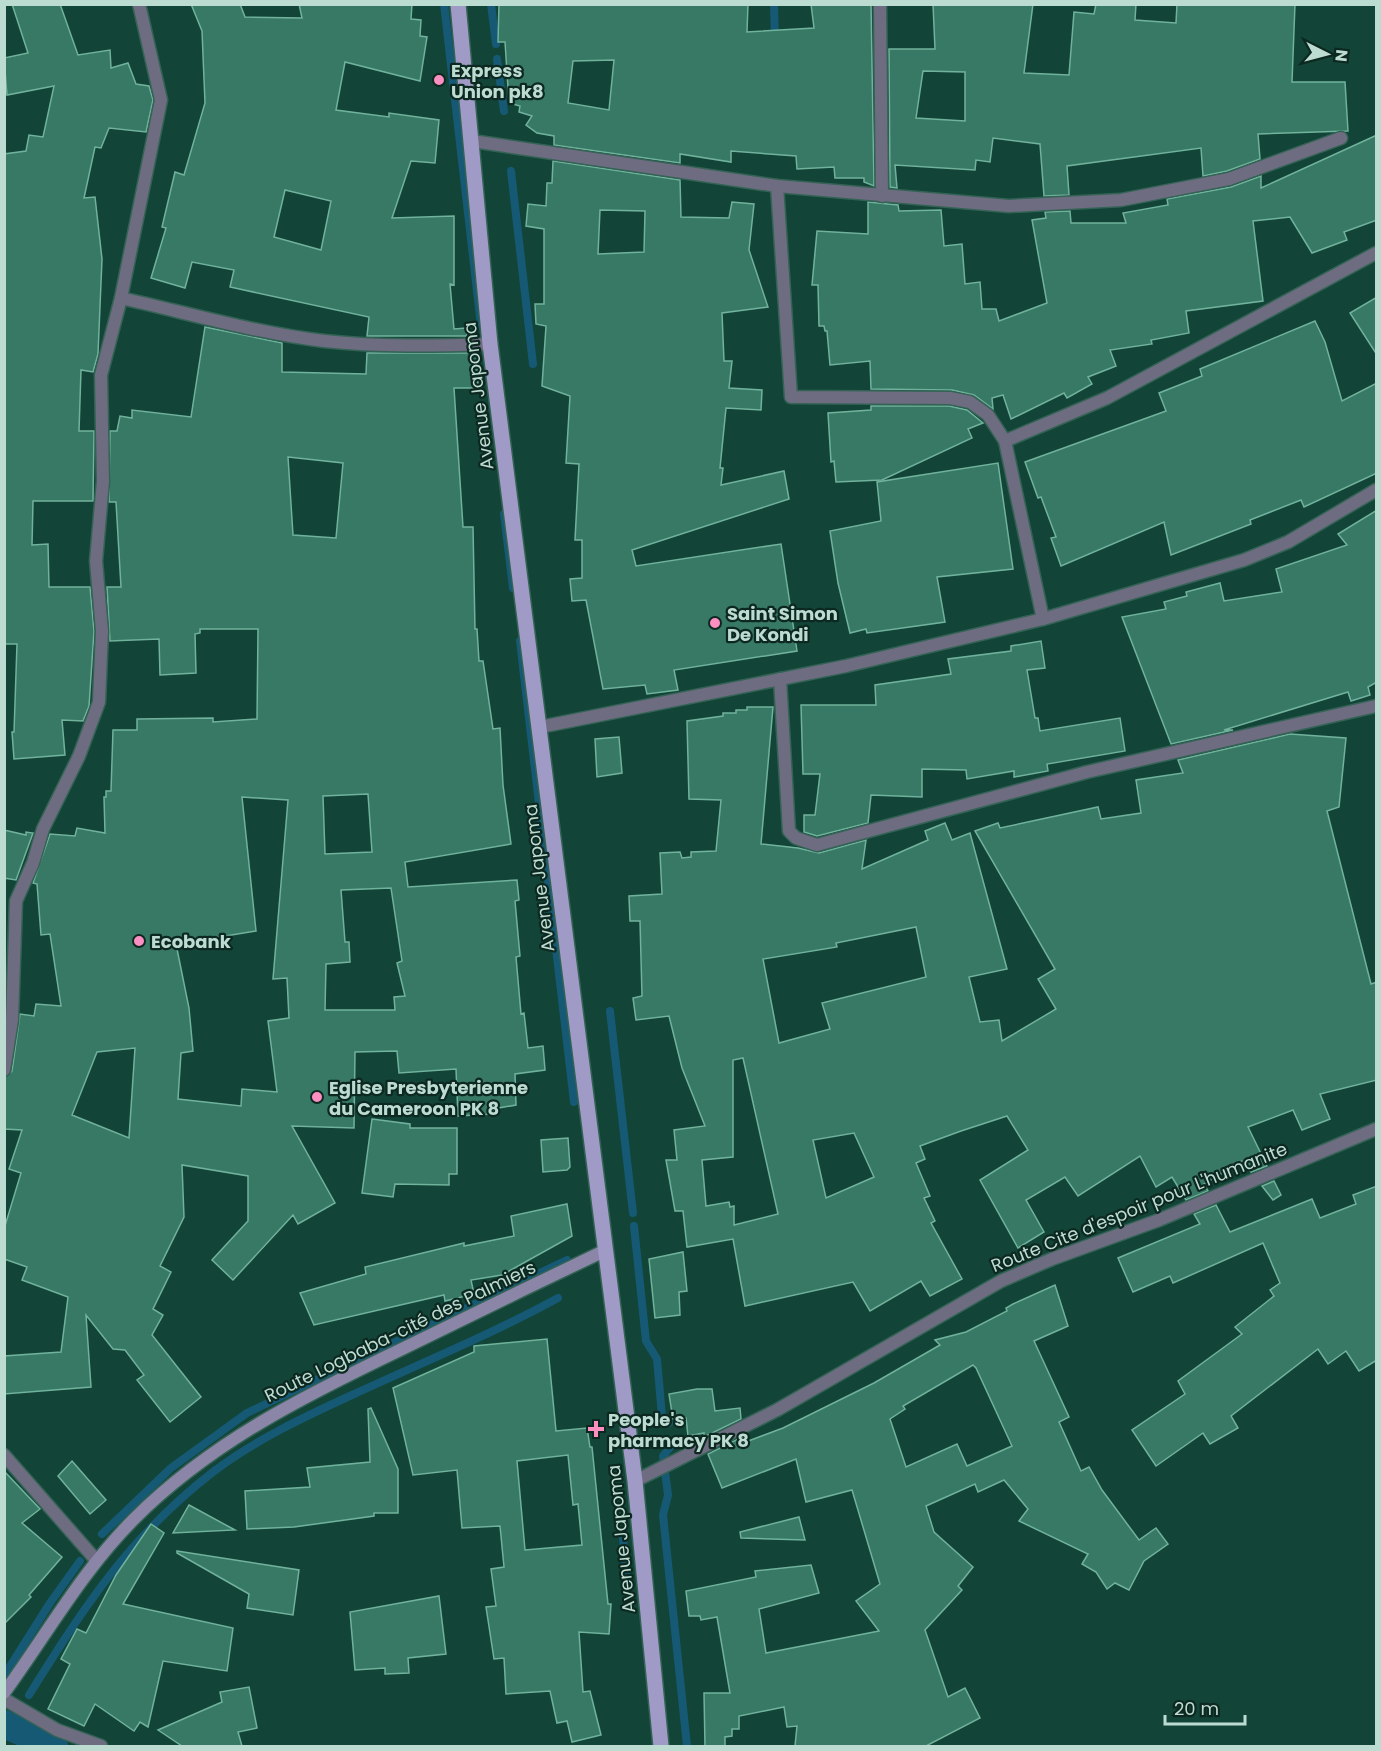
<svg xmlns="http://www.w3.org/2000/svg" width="1381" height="1751" font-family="Poppins,sans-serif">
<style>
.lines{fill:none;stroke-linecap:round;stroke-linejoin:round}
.stream{stroke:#165975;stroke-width:8}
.canal{stroke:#165975;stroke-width:28}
.building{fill:#377965;stroke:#71b29c;stroke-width:1.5;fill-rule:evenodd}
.minor-casing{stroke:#346356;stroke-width:15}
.secondary-casing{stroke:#346356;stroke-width:15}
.primary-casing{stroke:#346356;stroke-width:18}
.minor{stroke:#6e6c81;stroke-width:12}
.secondary{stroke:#8b86a8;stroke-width:12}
.primary{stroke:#a09ac6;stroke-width:15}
.poi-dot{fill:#fc8fc2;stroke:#0d2820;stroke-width:2}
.labels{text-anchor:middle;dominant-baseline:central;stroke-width:4.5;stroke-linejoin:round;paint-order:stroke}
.poi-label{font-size:18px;font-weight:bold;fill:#bddcd1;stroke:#0d2820;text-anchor:start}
.street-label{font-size:18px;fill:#bddcd1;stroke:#0d2820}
</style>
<rect width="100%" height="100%" fill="#124537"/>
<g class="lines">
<g class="stream">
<path d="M444 4 481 326"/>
<path d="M491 4 496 44"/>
<path d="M774 4 775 41"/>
<path d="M497 59 504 111"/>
<path d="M511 171 533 364"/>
<path d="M504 514 513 588"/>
<path d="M520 641 574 1102"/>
<path d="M610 1011 633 1213"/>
<path d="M634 1226 646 1341 657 1359 662 1416 669 1423"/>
<path d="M672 1445 663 1456 668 1495 663 1515 687 1746"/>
<path d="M102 1534 171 1468 247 1413 567 1260"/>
<path d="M623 1538 626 1574"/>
<path d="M4 1676 50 1603 80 1561"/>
<path d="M29 1695C84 1607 129 1537 213 1472 255 1440 304 1417 352 1395 421 1363 492 1334 558 1298"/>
</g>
<path class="canal" d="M4 1724 54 1746"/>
</g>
<g class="building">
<path d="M12 4H60L78 55 110 50 111 68 128 63 136 84 149 86 153 100 146 132 109 128 101 148 95 147 84 198 95 197 102 259 98 354 93 372 81 370 79 431H94L93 501H33L32 545 48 544 49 587H90L94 631 89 706 83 721 62 720 65 755 14 759 12 732H14L17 644H4V154L26 151 29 135 43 137 54 86 7 95 4 58 28 53Z"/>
<path d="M191 4H240L245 17 302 18 299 4H412L411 19 421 20 420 36 427 37 420 81 345 62 336 110 389 117V113L439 120 435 163 411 161 392 218 454 216V285L450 284 454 329 466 328 467 336H367L369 317 230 287 234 270 192 262 185 288 151 278 166 228 162 227 175 172 184 175 205 103 202 31ZM285 190 331 201 321 250 274 237Z"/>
<path d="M499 4H748L747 32 814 28 811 4H871L874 186 864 182V178H835L834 167 797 169 796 156 731 151V162L680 154V163L554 145V136L537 133 526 125 532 116 519 112 520 106 509 103 505 42H498ZM614 60 609 110 568 103 573 61Z"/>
<path d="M933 4H1033L1024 73 1069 75 1074 12 1094 14 1096 4H1136L1135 20 1176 23 1177 4H1295L1292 82H1345L1348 131 1258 134 1260 159 1227 171 1203 176 1201 148 1067 166 1069 195 1044 196 1040 144 993 138 990 162 976 160 975 170 895 165 897 188 890 187 889 49H935ZM923 71 965 72V121L916 118Z"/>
<path d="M1377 135V220L1344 232 1347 240 1312 253 1290 217 1253 221 1263 301 1186 311 1189 333 1151 340 1152 344 1110 350 1116 366 1088 377 1092 384 1067 398 1064 393 1011 419 1003 395 992 398 993 409 974 395 952 390 871 389 870 361 830 365 827 331H825L824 326H819L818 285H812L817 231 868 234V202L898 205 899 211 941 210 944 246 962 244 965 284 980 282 982 309H996L999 321 1047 303 1032 220 1046 218 1045 212 1070 211 1071 223H1126L1123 213 1168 205 1167 199 1231 187 1261 176V188Z"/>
<path d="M553 161 680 180 681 217 729 218 732 202 754 204 749 250 768 307 722 313 724 361H732L729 388 762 390 761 410 726 408 720 468H723L721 485 784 471 789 499 632 550 636 566 781 544 797 651 674 670 678 690 647 694 645 685 603 689 586 600 572 601 570 579 582 578V540H575L579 464 566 463 570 396 542 386 546 326 536 324 535 304H544V229L526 226 528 204 546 206 547 183H552ZM600 210 645 211 644 252 598 254Z"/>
<path d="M1377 297V355L1350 313Z"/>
<path d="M1315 321 1325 342 1342 401 1377 383V473L1304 507 1301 500 1250 520 1251 524 1171 555 1164 522 1061 566 1051 538 1056 537 1041 497 1038 498 1025 462 1166 411 1159 393 1202 376 1200 369Z"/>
<path d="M205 327 282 343V372L366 374 367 353H477L478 388H454L463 527H473L475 629H477L479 661H483L493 729 500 728 503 785 511 844 405 862 408 887 517 880 519 900 515 901 520 956 516 957 521 1014 524 1013 528 1048 543 1046 545 1070 515 1074 516 1105 493 1109V1114L458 1116 456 1069 399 1073 397 1051 355 1052 354 1128 292 1126 335 1203 298 1224 293 1215 233 1280 212 1260 248 1221V1176L182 1165 184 1217 160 1266 171 1272 153 1309 163 1315 152 1335 201 1397 170 1422 137 1380 144 1375 125 1350 113 1349 86 1315 91 1387 4 1394V1356L61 1352 68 1297 22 1280 27 1267 4 1259V1229L21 1173 9 1169 22 1130 4 1129V1078L12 1071 20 1014 34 1016 36 1004 61 1006 50 934 41 935 37 884 33 883 50 834 75 836 77 828 105 833 104 797H106V791H111L113 730H137V719L213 718V722L257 719 258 629H200V633L195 634 196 673 160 675 159 639 110 641 107 587H121L116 502H109L110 431H117L120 416 132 418V410L191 417ZM288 457 343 463 336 538 293 535ZM368 794 372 852 325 854 323 796ZM242 797 288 800 273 979 287 978 289 1018 268 1021 277 1092 242 1089 241 1106 178 1099 181 1053 193 1051 189 1008 176 944 256 931ZM391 888 402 961 397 963 405 996 394 997 395 1010H325L326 964 350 962 349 942H345L341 890ZM135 1048 129 1138 72 1115 97 1052Z"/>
<path d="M871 406H949L967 410 983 423 968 429 972 438 882 480 836 482 834 461 831 462 828 413 871 410Z"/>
<path d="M998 463 1013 569 937 577 945 622 867 633 866 629 850 633 838 583 830 531 881 521 877 482Z"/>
<path d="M1377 510V682L1368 687 1370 695 1351 701 1348 692 1224 730H1233L1171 744 1122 617 1166 609 1164 602 1187 596 1186 592 1220 583 1224 601 1282 592 1276 569 1347 545 1338 534Z"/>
<path d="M1041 641 1045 668 1027 670 1035 718H1038L1040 731 1120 718 1125 751 1047 764 1048 771 1014 777V771L967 779 966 770 922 769V797L871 795 868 823 817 836 804 832V815H815L820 774H803L801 705H876L875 685 951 674 948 659 1011 651V646Z"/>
<path d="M747 707H773L761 844 798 848 819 853 866 840 862 869 928 840 925 831 945 823 952 840 970 833 1007 969 969 977 980 1022 999 1020 1002 1041 1056 1009 1038 979 1055 969 975 831 998 823 1000 828 1098 807 1101 819 1141 813 1136 780 1183 773 1178 760 1290 734 1346 738 1339 807 1327 811 1371 984 1377 982V1080L1320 1094 1330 1119 1302 1130 1293 1110 1248 1127 1267 1166 1251 1172 1242 1161 1204 1184 1208 1191 1186 1200 1172 1177 1156 1187 1140 1156 1078 1196 1065 1177 1026 1200 1044 1232 1018 1248 980 1180 1028 1150 1007 1116 961 1131 920 1146 925 1159 916 1163 930 1196 924 1198 935 1221 931 1223 962 1279 930 1296 921 1281 870 1311 853 1282 745 1306 733 1239 687 1247 683 1211H675L666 1160H677L674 1130 705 1126 682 1068 669 1016 636 1020 633 998 642 996 640 921H630L629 896 662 894 660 853 680 852 682 858 691 857V852L716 851 721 800 689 799 687 721 723 716V713H736V710H747ZM916 927 926 977 822 1003 830 1029 779 1043 763 959 837 947 836 943ZM743 1058 778 1214 734 1225V1206L730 1207 729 1202 706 1206 702 1160 733 1157V1060ZM854 1133 874 1177 826 1198 813 1140Z"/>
<path d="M619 737 622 773 597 777 595 739Z"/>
<path d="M4 830 26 835V832L33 833 16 880 4 878Z"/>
<path d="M372 1119 410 1124V1128H457V1174H449V1185L395 1184 393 1197 362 1193Z"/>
<path d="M568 1138 570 1167 567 1170 543 1172 541 1140Z"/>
<path d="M1274 1181 1281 1195 1273 1200 1262 1186Z"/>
<path d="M1377 1186V1360L1359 1371 1346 1351 1328 1364 1318 1349 1231 1416 1238 1428 1210 1444 1203 1433 1156 1466 1132 1430 1185 1394 1178 1381 1242 1334 1235 1327 1274 1296 1270 1290 1280 1283 1263 1243 1173 1283 1170 1276 1133 1292 1118 1258 1200 1224 1194 1214 1216 1205 1230 1232 1312 1199 1320 1218 1356 1204 1353 1195Z"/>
<path d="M567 1204 572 1236 502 1275 471 1280 474 1294 445 1301 444 1295 314 1325 300 1293 366 1274 365 1267 464 1243V1246L514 1236 511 1216Z"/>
<path d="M683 1252 687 1291 679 1292 680 1315 655 1318 649 1259Z"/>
<path d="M1055 1285 1068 1326 1034 1341 1069 1417 1059 1422 1081 1471 1089 1467 1102 1490 1139 1540 1156 1528 1168 1544 1144 1561 1129 1590 1115 1583 1107 1589 1096 1572 1082 1564 1088 1554 1019 1521 1028 1509 1004 1480 978 1492 975 1484 926 1506 934 1532 973 1567 958 1586 962 1590 925 1630 948 1697 965 1688 980 1718 926 1746H795L797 1726 787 1727 784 1707 739 1716V1729H732V1736L725 1737V1746H705L704 1693H730L717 1617 701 1620 700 1616H689L686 1591 756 1577 755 1571 811 1565 819 1593 759 1609 766 1653 879 1631 856 1601 880 1584 852 1490 806 1502 796 1459 722 1488 708 1454 742 1437 743 1443 783 1428 874 1383 940 1345 935 1340 966 1332 1007 1311 1006 1308 1013 1304ZM973 1365 976 1368 1012 1446 967 1466 957 1444 906 1467 890 1419 905 1409 903 1406Z"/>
<path d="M547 1339 556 1431 587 1428 590 1447H592L608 1604H611L609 1634 579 1632 583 1692 590 1691 601 1735 572 1742 567 1721 557 1723 550 1691 506 1694 504 1658 494 1659 486 1607 496 1606 491 1569 504 1567 500 1526 462 1528 457 1470 413 1475 393 1388 474 1352V1346ZM568 1455 573 1505 578 1504 582 1545 525 1550 517 1461Z"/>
<path d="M697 1389H712L715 1411 740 1408 741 1419 704 1437V1433L688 1436 686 1418 673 1419 669 1394Z"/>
<path d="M371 1408 398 1469V1513H374V1516L294 1527 247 1529 245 1491 310 1487 307 1468 370 1462 368 1409Z"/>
<path d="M72 1461 106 1500 90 1514 58 1476Z"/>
<path d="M4 1471 40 1509 22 1523 62 1557 29 1595 31 1597 4 1624Z"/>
<path d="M189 1505 235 1530 173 1533Z"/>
<path d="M799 1517 805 1540 741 1538 740 1532Z"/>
<path d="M151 1524 164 1533 123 1604 233 1628 227 1671 163 1661 148 1727 140 1722 134 1731 95 1704 84 1726 48 1709 70 1664 61 1659 77 1629 86 1633 116 1575Z"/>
<path d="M177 1551 299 1570 293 1615 247 1608 249 1594 177 1553Z"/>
<path d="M439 1596 446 1654 408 1658 409 1673 385 1674V1668L355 1670 350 1612Z"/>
<path d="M249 1687 257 1728 238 1732 242 1746H182L158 1730 222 1702 220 1692Z"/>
</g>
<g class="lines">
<g class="minor-casing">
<g id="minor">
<path d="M880 4 882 196"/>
<path d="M472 141 777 186 1009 206 1121 200 1229 179 1341 138"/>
<path d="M777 186 791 397 950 398 970 402 988 415 1005 441 1043 619"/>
<path d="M121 298C188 313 256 333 324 341 380 347 434 346 490 344"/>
<path d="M1005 441 1107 398 1376 253"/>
<path d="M780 679 789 831 796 838 817 845 1087 772 1376 706"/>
<path d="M540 727 846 666 1043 619 1244 560 1288 542 1376 490"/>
<path d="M4 1070 12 1020 16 901 33 863 43 829 79 756 99 702 102 631 96 561 103 481 101 375 121 298 161 100 139 4"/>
<path d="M4 1455 96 1560"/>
<path d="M635 1481 777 1410 1001 1281 1052 1259 1159 1220 1376 1129"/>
<path d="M4 1699 57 1730 101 1746"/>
</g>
</g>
<g class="secondary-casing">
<path id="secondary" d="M4 1693C47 1634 82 1571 134 1519 211 1442 306 1395 404 1348 471 1315 537 1283 604 1251"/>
</g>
<g class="primary-casing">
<path id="primary" d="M458 4 490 344 635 1481 661 1746"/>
</g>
<use href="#minor" class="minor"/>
<use href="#secondary" class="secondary"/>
<use href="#primary" class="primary"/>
</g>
<g class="poi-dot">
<circle cx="439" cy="80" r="6"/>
<circle cx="715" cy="623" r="6"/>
<circle cx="139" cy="941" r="6"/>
<circle cx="317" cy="1097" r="6"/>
<path d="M593 1420h6v6h6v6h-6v6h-6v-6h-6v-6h6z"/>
</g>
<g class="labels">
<g class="poi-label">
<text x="451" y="70">Express<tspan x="451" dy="21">Union pk8</tspan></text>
<text x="727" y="613">Saint Simon<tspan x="727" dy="21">De Kondi</tspan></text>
<text x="151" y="941">Ecobank</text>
<text x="329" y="1087">Eglise Presbyterienne<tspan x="329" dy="21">du Cameroon PK 8</tspan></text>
<text x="608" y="1419">People's<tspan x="608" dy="21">pharmacy PK 8</tspan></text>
</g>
<g class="street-label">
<text transform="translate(478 396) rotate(-97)">Avenue Japoma</text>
<text transform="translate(539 878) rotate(-97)">Avenue Japoma</text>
<text transform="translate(1139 1207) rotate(-22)">Route Cite d'espoir pour L'humanite</text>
<text transform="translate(400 1331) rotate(-26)">Route Logbaba-cité des Palmiers</text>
<text transform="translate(621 1539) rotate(-96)">Avenue Japoma</text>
</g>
</g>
<rect width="1381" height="1751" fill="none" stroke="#bddcd1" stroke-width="12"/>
<g transform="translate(1327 54) rotate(96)" stroke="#0d2820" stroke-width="4.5" paint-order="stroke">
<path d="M0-4.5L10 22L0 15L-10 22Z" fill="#bddcd1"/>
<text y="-9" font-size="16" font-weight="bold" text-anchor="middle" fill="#bddcd1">N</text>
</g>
<path d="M1165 1715v9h80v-9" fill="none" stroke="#bddcd1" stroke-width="3"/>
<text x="1174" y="1715" font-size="18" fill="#bddcd1" stroke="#0d2820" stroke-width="4.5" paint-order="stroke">20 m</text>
</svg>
